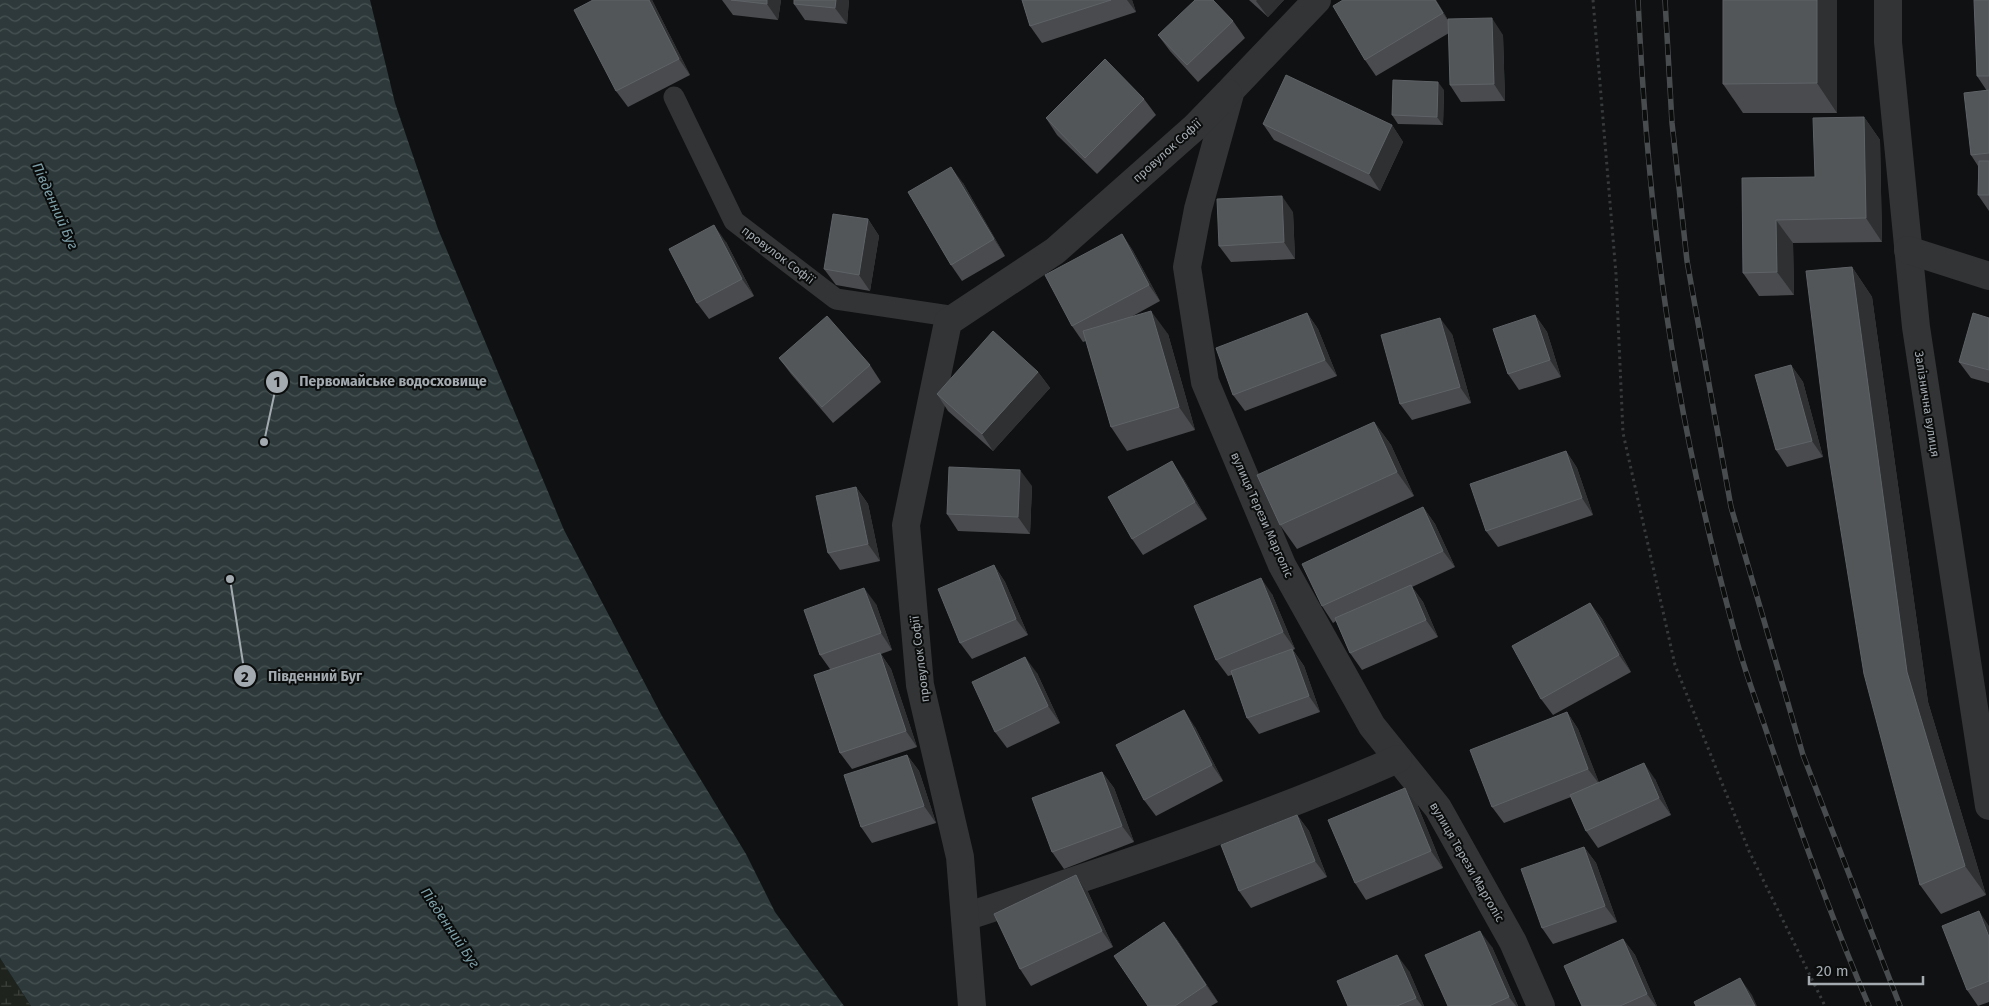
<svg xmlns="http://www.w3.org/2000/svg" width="1989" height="1006" font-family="'Fira Sans',sans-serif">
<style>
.wetland{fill:url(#wetland-marsh)}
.water{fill:url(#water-waves)}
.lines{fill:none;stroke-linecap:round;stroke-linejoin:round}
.path{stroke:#383b3d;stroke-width:3;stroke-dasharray:2.5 4;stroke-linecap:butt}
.service{stroke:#323436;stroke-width:21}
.minor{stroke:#323436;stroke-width:28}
.rail-casing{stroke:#494c4f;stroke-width:5.5}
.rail{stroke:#0b0c0c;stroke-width:4;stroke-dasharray:11;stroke-linecap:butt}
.wall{fill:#494b4e}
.shaded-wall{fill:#2e3032}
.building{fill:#525659;stroke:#5f6367}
.labels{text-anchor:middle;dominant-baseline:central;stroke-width:4;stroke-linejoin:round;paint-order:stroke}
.street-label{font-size:12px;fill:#a3abb1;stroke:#0b0c0c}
.water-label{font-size:14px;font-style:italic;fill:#7da0a9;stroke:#0b0c0c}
.leader{fill:none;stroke:#a3abb1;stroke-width:2}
.callout-dot{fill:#a3abb1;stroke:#0b0c0c;stroke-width:2}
.mark-label{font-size:15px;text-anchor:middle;font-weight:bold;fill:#111}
.callout-label{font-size:14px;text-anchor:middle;font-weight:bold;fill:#a3abb1;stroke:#0b0c0c;stroke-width:4;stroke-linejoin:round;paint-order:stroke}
</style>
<defs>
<pattern id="wetland-marsh" width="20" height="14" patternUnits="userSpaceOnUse" patternTransform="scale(1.25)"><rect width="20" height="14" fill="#1e241d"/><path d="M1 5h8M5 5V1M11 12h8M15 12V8" fill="none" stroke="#3c413b"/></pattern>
<pattern id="water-waves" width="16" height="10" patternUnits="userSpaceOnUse" patternTransform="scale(1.25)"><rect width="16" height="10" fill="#2d393a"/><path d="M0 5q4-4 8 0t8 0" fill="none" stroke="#485354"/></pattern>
</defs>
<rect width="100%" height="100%" fill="#101112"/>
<path class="wetland" d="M0 958 31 1006H0Z"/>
<path class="water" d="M0 0H370L395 103 438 229 564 530 662 716 746 854 775 912 844 1006H31L0 958Z"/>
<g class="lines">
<path class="path" d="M1593 0 1616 274 1623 433 1675 665 1749 851 1825 1006"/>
<path class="service" d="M674 97 734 221 836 299 956 317"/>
<g class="minor">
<path d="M1317 0 1231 90 1198 209 1187 267 1205 382 1282 565 1372 726 1438 808 1513 942 1541 1006"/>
<path d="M1888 0V42L1916 327 1989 806"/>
<path d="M1908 250 1989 276"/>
<path d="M965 917C1111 869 1257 821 1398 759"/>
<path d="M972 1006 960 857 920 685 906 525 948 322 1055 251 1195 127 1228 93"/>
</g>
<g class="rail-casing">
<g id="rail">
<path d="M1638 0C1644 128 1655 257 1678 384 1693 469 1713 554 1736 638 1745 673 1759 708 1770 742 1800 831 1832 919 1869 1006"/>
<path d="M1665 0 1672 123 1687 261 1731 507 1803 755 1900 1006"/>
</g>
</g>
<use href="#rail" class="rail"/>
</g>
<g class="wall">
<path d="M593 0H652L690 75 628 107 616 91Z"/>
<path d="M722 0H781L778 20 733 15Z"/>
<path d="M794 0H849L847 24 805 20 794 4Z"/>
<path d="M1022 0H1132L1136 12 1042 43 1030 26Z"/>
<path d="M1249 0H1284L1268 17Z"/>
<path d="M1436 0 1448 20 1503 35 1505 101 1461 102 1450 85 1449 33 1376 76 1365 60Z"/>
<path d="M1723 0H1837V113H1743L1723 84Z"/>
<path d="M1989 0V211L1978 195V166L1971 155 1987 91 1977 76Z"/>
<path d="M1233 21 1245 38 1198 82 1170 51 1158 35Z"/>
<path d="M1444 90 1443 125 1398 124 1392 115Z"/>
<path d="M1144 99 1156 115 1097 174 1057 135 1046 118Z"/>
<path d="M1864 117 1880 140 1882 242 1793 243 1794 295 1759 296 1743 273 1742 178 1815 177Z"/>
<path d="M1263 124 1392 125 1403 142 1380 191 1274 140Z"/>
<path d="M963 183 1005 256 962 281 951 265Z"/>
<path d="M1293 212 1295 259 1231 262 1219 246Z"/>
<path d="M868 219 879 236 870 291 836 285 824 269Z"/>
<path d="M1122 234 1133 251 1160 301 1131 317 1168 334 1195 430 1127 451 1111 427 1086 341 1083 342 1072 326Z"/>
<path d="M726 242 754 296 709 319 697 303Z"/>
<path d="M1852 267 1872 297 1928 702 1986 895 1941 914 1920 885Z"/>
<path d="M1307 313 1318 329 1337 376 1245 411 1233 395Z"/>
<path d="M1535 315 1547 332 1561 377 1519 390 1508 374Z"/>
<path d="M1989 318V383L1971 378 1959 362Z"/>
<path d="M1452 334 1471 403 1412 420 1400 404Z"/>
<path d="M779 358 870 365 881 382 833 423 791 374Z"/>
<path d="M1791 365 1803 382 1823 457 1787 467 1776 450Z"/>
<path d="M1038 372 1050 388 993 451 948 411 937 394Z"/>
<path d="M1374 422 1391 445 1414 496 1297 549 1280 525Z"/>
<path d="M1566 451 1577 468 1593 515 1498 547 1486 531Z"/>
<path d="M1183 478 1207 519 1143 555 1132 539Z"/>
<path d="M1032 486 1030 534 958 531 947 514Z"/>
<path d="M856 487 868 504 880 561 840 570 828 553Z"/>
<path d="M1423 507 1435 524 1455 567 1412 587 1423 602 1438 637 1362 670 1350 653 1336 621 1333 623 1322 606Z"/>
<path d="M994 565 1005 582 1028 635 972 659 960 643Z"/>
<path d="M1272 594 1295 649 1293 650 1304 666 1320 712 1259 734 1247 718 1232 675 1228 676 1216 660Z"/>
<path d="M1590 603 1602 619 1631 672 1553 715 1541 699Z"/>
<path d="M876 604 892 650 881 654 891 669 917 747 852 769 840 753 830 669 820 655Z"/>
<path d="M1037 673 1060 723 1007 748 995 732Z"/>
<path d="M1567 712 1578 729 1599 783 1655 779 1671 815 1598 848 1586 831 1571 797 1504 823 1492 807Z"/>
<path d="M1195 727 1223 781 1156 816 1144 800Z"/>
<path d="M907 755 919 771 936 823 872 843 861 827Z"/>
<path d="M1102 772 1114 788 1134 842 1064 869 1052 852Z"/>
<path d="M1405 788 1417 804 1443 868 1366 900 1355 883Z"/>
<path d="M1297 815 1309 831 1327 877 1251 908 1239 891Z"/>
<path d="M1584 847 1596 863 1617 922 1553 944 1542 928Z"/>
<path d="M1076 875 1088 892 1113 947 1031 986 1020 969Z"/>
<path d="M1989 926V1002L1978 1006 1967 990Z"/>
<path d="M1176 938 1218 1002 1211 1006H1148Z"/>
<path d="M1623 939 1635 955 1657 1006H1582Z"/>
<path d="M1492 947 1518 1006H1448Z"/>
<path d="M1409 971 1424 1006H1348Z"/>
</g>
<g class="shaded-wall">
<path d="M649 0H652L690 75 679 59Z"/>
<path d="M767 0H781L778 20 767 4Z"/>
<path d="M836 0H849L847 24 835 8Z"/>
<path d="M1127 0H1132L1136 12Z"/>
<path d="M1257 0H1284L1268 17 1256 1Z"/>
<path d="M1435 0H1436L1454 30 1443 13Z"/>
<path d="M1817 0H1837V113L1817 83Z"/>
<path d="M1492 18 1503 35 1505 101 1494 84Z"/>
<path d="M1438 82 1444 90 1443 125 1437 117Z"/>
<path d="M1864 117 1880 140 1882 242 1866 218Z"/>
<path d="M1392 125 1403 142 1380 191 1369 174Z"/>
<path d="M951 167 963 183 1005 256 994 239Z"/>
<path d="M1282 196 1293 212 1295 259 1284 242Z"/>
<path d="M868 219 879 236 870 291 859 275Z"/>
<path d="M1776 220 1793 243 1794 295 1777 272Z"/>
<path d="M714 225 726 242 754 296 742 279Z"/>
<path d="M1122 234 1133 251 1160 301 1149 285Z"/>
<path d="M1852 267 1872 297 1928 702 1986 895 1965 866 1907 672Z"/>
<path d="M1151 311 1168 334 1195 430 1179 407Z"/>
<path d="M1307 313 1318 329 1337 376 1325 360Z"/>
<path d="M1535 315 1547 332 1561 377 1550 360Z"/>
<path d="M1440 318 1452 334 1471 403 1460 387Z"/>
<path d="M1791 365 1803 382 1823 457 1812 441Z"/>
<path d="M1038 372 1050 388 993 451 982 434Z"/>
<path d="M1374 422 1391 445 1414 496 1397 472Z"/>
<path d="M1566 451 1577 468 1593 515 1582 498Z"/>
<path d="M1172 461 1183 478 1207 519 1195 502Z"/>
<path d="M1020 470 1032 486 1030 534 1018 517Z"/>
<path d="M856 487 868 504 880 561 868 544Z"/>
<path d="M1423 507 1435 524 1455 567 1443 551Z"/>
<path d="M994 565 1005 582 1028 635 1016 619Z"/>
<path d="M1261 578 1272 594 1295 649 1283 632Z"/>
<path d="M1411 585 1423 602 1438 637 1426 620Z"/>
<path d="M864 588 876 604 892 650 881 633Z"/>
<path d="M1590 603 1602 619 1631 672 1619 655Z"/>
<path d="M1292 649 1304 666 1320 712 1309 696Z"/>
<path d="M880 653 891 669 917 747 906 731Z"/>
<path d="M1025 657 1037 673 1060 723 1048 706Z"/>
<path d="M1184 710 1195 727 1223 781 1212 765Z"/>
<path d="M1567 712 1578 729 1600 785 1588 769Z"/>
<path d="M907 755 919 771 936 823 924 806Z"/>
<path d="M1644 763 1655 779 1671 815 1659 798Z"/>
<path d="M1102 772 1114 788 1134 842 1122 826Z"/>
<path d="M1405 788 1417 804 1443 868 1431 851Z"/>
<path d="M1297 815 1309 831 1327 877 1315 861Z"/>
<path d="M1584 847 1596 863 1617 922 1605 906Z"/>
<path d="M1076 875 1088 892 1113 947 1102 931Z"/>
<path d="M1979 911 1989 926V937Z"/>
<path d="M1164 922 1176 938 1218 1002 1206 985Z"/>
<path d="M1480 931 1492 947 1518 1006H1516L1509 997Z"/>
<path d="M1623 939 1635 955 1657 1006H1656L1647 994Z"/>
<path d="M1397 955 1409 971 1424 1006H1422L1416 998Z"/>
<path d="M1740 978 1752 995 1757 1006H1755Z"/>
</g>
<g class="building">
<path d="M593 0H649L679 59 616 91 574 10Z"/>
<path d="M731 0H767V4Z"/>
<path d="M794 0H836L835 8 794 4Z"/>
<path d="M1022 0H1111L1030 26Z"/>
<path d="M1195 0H1213L1233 21 1187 65 1158 35Z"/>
<path d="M1343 0H1435L1443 13 1365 60 1333 6Z"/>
<path d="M1723 0H1817V83L1723 84Z"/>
<path d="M1974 0H1989V76H1977Z"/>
<path d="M1492 18 1494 84 1450 85 1448 19Z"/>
<path d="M1105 59 1144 99 1085 158 1046 118Z"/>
<path d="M1286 75 1392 125 1369 174 1263 124Z"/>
<path d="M1393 80 1438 82 1437 117 1392 115Z"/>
<path d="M1989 90V153L1971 155 1964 93Z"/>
<path d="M1864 117 1866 218 1776 220 1777 272 1743 273 1742 178 1815 177 1813 118Z"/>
<path d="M1979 161H1989V195H1978Z"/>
<path d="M951 167 994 239 951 265 908 192Z"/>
<path d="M1282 196 1284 242 1219 246 1217 199Z"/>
<path d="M833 214 868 219 859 275 824 269Z"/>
<path d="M714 225 742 279 697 303 669 249Z"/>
<path d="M1122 234 1149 285 1072 326 1045 275Z"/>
<path d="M1852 267 1907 672 1965 866 1920 885 1864 674 1829 457 1806 271Z"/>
<path d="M1151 311 1179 407 1111 427 1083 331Z"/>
<path d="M1307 313 1325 360 1233 395 1216 348Z"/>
<path d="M1973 313 1989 318V370L1959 362Z"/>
<path d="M1535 315 1550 360 1508 374 1493 329Z"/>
<path d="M827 316 870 365 822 407 779 358Z"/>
<path d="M1440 318 1460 387 1400 404 1381 335Z"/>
<path d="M993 331 1038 372 982 434 937 394Z"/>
<path d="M1791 365 1812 441 1776 450 1755 375Z"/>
<path d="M1374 422 1397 472 1280 525 1257 475Z"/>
<path d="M1566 451 1582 498 1486 531 1470 484Z"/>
<path d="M1172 461 1195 502 1132 539 1108 497Z"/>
<path d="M949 467 1020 470 1018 517 947 514Z"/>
<path d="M856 487 868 544 828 553 816 496Z"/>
<path d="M1423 507 1443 551 1322 606 1302 564Z"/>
<path d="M994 565 1016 619 960 643 938 589Z"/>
<path d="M1261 578 1283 632 1216 660 1194 606Z"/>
<path d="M1411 585 1426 620 1350 653 1335 618Z"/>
<path d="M864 588 881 633 820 655 804 610Z"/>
<path d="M1590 603 1619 655 1541 699 1512 646Z"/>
<path d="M1292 649 1309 696 1247 718 1231 671Z"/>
<path d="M880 653 906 731 840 753 814 675Z"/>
<path d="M1025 657 1048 706 995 732 972 682Z"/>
<path d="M1184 710 1212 765 1144 800 1116 745Z"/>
<path d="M1567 712 1588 769 1492 807 1470 750Z"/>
<path d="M907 755 924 806 861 827 844 775Z"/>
<path d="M1644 763 1659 798 1586 831 1570 795Z"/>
<path d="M1102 772 1122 826 1052 852 1032 798Z"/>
<path d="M1405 788 1431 851 1355 883 1328 820Z"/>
<path d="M1297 815 1315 861 1239 891 1221 845Z"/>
<path d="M1584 847 1605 906 1542 928 1521 869Z"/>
<path d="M1076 875 1102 931 1020 969 994 914Z"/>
<path d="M1979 911 1989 937V981L1967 990 1942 926Z"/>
<path d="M1164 922 1206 985 1175 1006H1148L1114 956Z"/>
<path d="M1480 931 1509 997 1489 1006H1448L1425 955Z"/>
<path d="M1623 939 1647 994 1620 1006H1582L1564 966Z"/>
<path d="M1397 955 1416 998 1397 1006H1348L1337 981Z"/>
<path d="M1740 978 1755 1006H1696L1694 1002Z"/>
</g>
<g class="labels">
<g class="street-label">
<text transform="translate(1167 151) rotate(-42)">провулок Софії</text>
<text transform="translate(778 255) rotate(37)">провулок Софії</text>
<text transform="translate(1927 404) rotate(81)">Залізнична вулиця</text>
<text transform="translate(1262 515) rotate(66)">вулиця Терези Марголіс</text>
<text transform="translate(920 659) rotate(-97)">провулок Софії</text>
<text transform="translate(1467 862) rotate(60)">вулиця Терези Марголіс</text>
</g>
<g class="water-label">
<text transform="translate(55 206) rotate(66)">Південний Буг</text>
<text transform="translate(450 928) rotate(56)">Південний Буг</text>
</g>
</g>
<path class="leader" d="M264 442L277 382M230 579L245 676"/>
<g class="callout-dot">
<circle cx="264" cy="442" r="5"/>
<circle cx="230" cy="579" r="5"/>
<circle cx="277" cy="382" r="12"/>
<circle cx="245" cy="676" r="12"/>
</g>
<g class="mark-label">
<text x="277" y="387">1</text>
<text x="245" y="682">2</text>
</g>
<g class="callout-label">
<text x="393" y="386">Первомайське водосховище</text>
<text x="315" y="681">Південний Буг</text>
</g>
<path d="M1809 976v8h114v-8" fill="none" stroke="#a3abb1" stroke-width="2.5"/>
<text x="1816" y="976" font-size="15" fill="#a3abb1" stroke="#0b0c0c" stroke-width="4" paint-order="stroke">20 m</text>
</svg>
